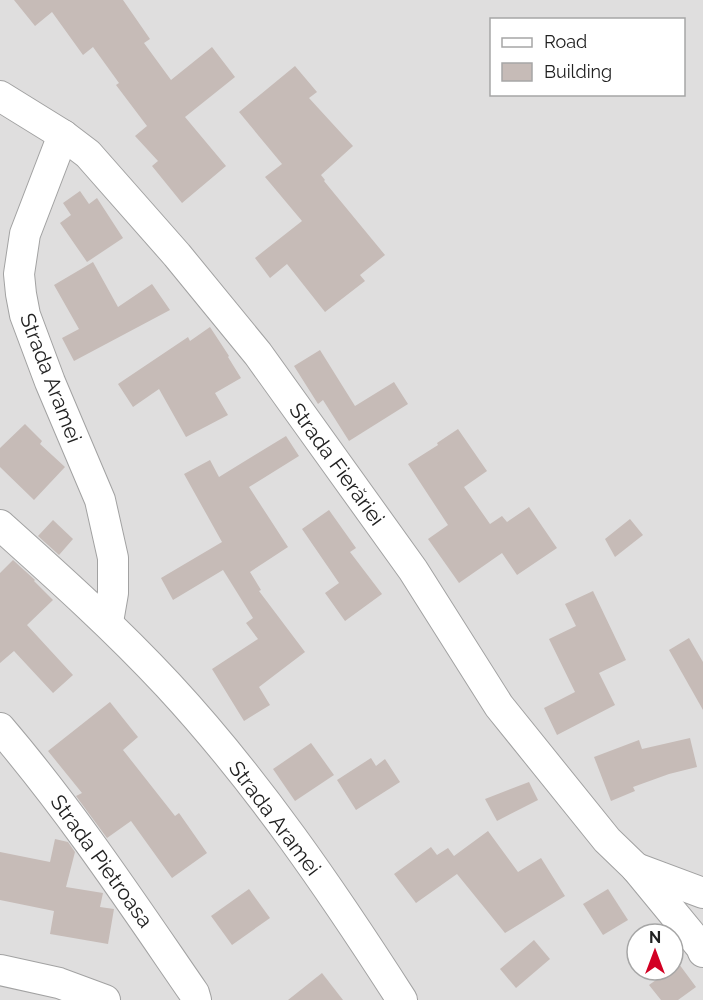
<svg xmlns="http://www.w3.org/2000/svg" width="703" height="1000" font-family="Raleway,sans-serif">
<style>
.residential{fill:#dfdede;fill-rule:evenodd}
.building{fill:#c6bbb7}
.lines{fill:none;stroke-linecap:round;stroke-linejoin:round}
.minor-casing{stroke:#a2a2a2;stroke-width:32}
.minor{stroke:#fff;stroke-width:30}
.labels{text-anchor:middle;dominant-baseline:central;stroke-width:6;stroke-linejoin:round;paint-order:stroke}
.street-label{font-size:21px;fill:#212121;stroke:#fff}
</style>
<rect width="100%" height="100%" fill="#f1ece8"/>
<path class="residential" d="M0 0H703V1000H0ZM492 20H684V94H492ZM637 934H673V970H637Z"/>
<g class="building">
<path d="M14 0H123L150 39 144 43 171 80 212 47 235 77 185 117 226 166 182 203 152 166 158 161 135 136 147 126 116 85 119 83 93 47 83 55 52 12 35 26Z"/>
<path d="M295 66 317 92 309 98 353 146 321 175 325 180 324 181 385 255 360 275 365 281 325 312 287 264 270 278 255 258 302 221 265 177 282 164 239 112Z"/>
<path d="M80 191 89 204 97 198 123 238 87 262 60 223 71 215 63 203Z"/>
<path d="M93 262 118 307 152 284 170 310 74 361 62 338 79 329 54 285Z"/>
<path d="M210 327 229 356 228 357 241 378 215 393 228 415 186 437 159 389 133 407 118 384 188 337 190 341Z"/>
<path d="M320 350 355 406 394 382 408 404 349 441 323 400 318 404 294 366Z"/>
<path d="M25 424 42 441 40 444 65 467 34 500 0 467V448Z"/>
<path d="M458 429 487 471 464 487 490 524 502 516 507 522 529 507 557 548 517 575 502 553 459 583 428 539 448 525 408 464 438 445 437 443Z"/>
<path d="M286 436 299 456 249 487 288 547 250 572 261 590 259 591 305 652 259 687 270 705 244 721 212 669 258 639 246 623 253 618 223 570 173 600 161 578 222 542 184 474 210 460 219 477Z"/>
<path d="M329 510 356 548 350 552 382 594 345 621 325 593 339 583 302 529Z"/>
<path d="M630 519 643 535 615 557 605 539Z"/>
<path d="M53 520 73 539 59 555 38 536Z"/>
<path d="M13 560 35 580 34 581 53 600 27 625 73 675 53 693 14 651 0 663V573Z"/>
<path d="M593 591 626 660 599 673 615 705 557 735 544 708 575 692 549 639 576 626 565 604Z"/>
<path d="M689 638 703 662V710L669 650Z"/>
<path d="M110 702 138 737 123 750 175 816 179 813 207 853 172 878 131 821 107 838 76 796 82 793 48 751Z"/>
<path d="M690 738 697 767 669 774 633 787 635 791 611 801 594 757 639 740 642 749Z"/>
<path d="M311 743 334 775 295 801 273 769Z"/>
<path d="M371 758 376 766 385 759 400 782 356 810 337 780Z"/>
<path d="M529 782 538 800 497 821 485 799Z"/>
<path d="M488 831 518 872 541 858 565 896 505 933 457 874 416 903 394 874 431 847 437 855 448 848 454 856Z"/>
<path d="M55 839 68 842 75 852 66 887 103 893 100 907 114 909 108 944 50 934 54 911 0 900V852L50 862Z"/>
<path d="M249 889 270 918 232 945 211 916Z"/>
<path d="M608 889 628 920 603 935 583 904Z"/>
<path d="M534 940 550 959 516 988 500 969Z"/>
<path d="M679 964 696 987 678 1000H661L649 985 670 970H673V968Z"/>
<path d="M322 973 343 1000H288Z"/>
</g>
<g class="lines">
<g class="minor-casing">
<g id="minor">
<path d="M0 96 63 135 88 154 177 255 258 354 413 570 499 706 607 840 636 868 701 947 703 952"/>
<path d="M63 135 25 234 19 274 21 294 25 315 50 382 100 500 113 558V593L108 622"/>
<path d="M0 525C58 577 115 628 168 685 257 781 332 891 402 1000"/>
<path d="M0 728C71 811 132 903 194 993L196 1000"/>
<path d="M636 868 703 893"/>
<path d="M0 970 59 983 105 1000"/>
</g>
</g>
<use href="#minor" class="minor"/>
</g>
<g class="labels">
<g class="street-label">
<text transform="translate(51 378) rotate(69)">Strada Aramei</text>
<text transform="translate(337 464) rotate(54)">Strada Fierăriei</text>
<text transform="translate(275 818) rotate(53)">Strada Aramei</text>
<text transform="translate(102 861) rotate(54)">Strada Pietroasa</text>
</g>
</g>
<rect x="490" y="18" width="195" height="78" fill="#ffffff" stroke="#a6a6a6" stroke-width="1.5"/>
<rect x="502" y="38" width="30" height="9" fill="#ffffff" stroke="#a6a6a6" stroke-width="1.5"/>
<text x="544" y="48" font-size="18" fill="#212121">Road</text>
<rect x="502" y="63" width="30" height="18" fill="#c6bbb7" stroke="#a6a6a6" stroke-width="1.5"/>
<text x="544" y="78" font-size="18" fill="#212121">Building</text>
<g transform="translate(655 952)"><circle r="28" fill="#ffffff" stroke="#a6a6a6" stroke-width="1.5"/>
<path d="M0-4.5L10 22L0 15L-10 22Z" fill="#d20023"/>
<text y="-9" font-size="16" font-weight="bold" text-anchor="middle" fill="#212121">N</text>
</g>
</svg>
